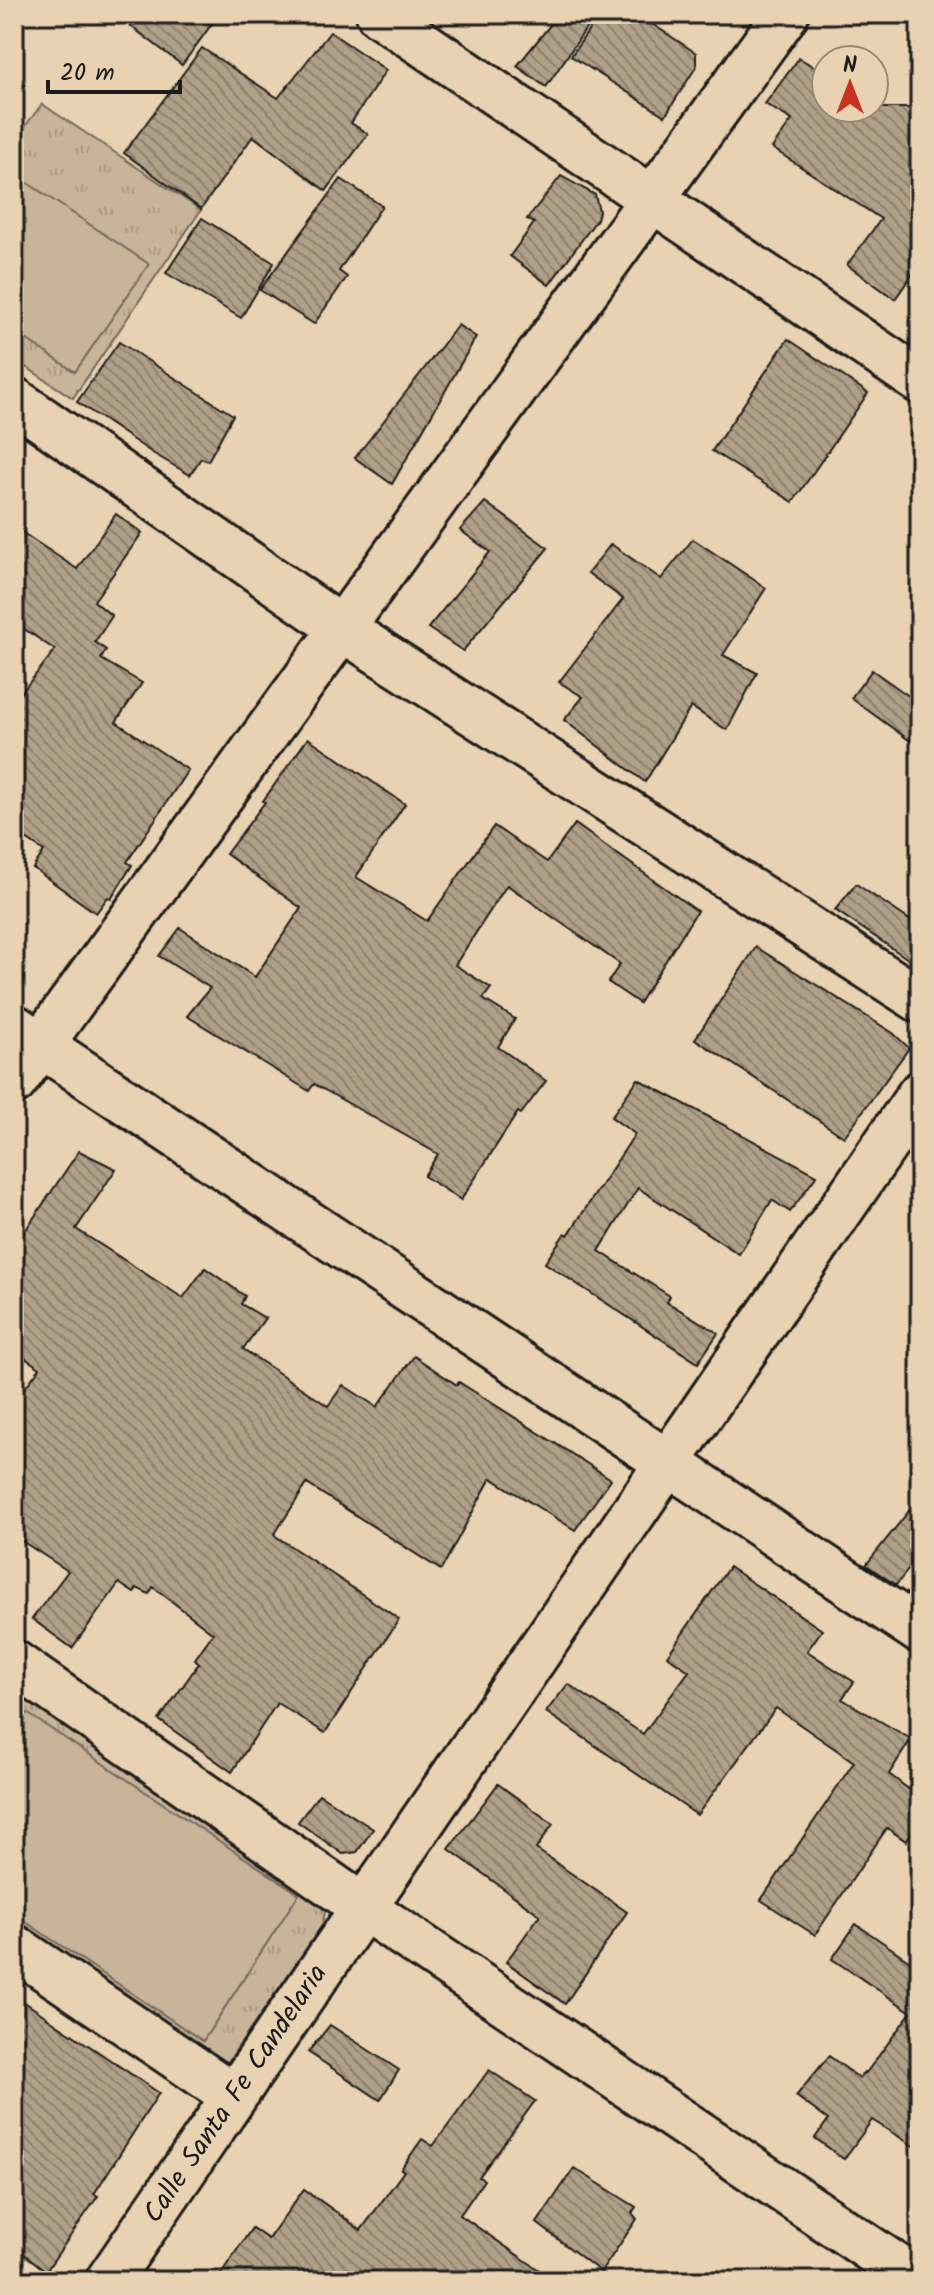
<svg xmlns="http://www.w3.org/2000/svg" width="934" height="2295" font-family="Kalam,sans-serif">
<style>
.park{fill:url(#park-tufts);stroke:#72685a;stroke-width:2}
.pitch{fill:#c7b499;stroke:#72685a;stroke-width:2}
.building{fill:url(#building-back-hatch);stroke:#1c1c1c;stroke-width:2}
.lines{fill:none;stroke-linecap:round;stroke-linejoin:round}
.street-casing{stroke:#1c1c1c;stroke-width:50}
.street{stroke:#e9d2b1;stroke-width:44}
.labels{text-anchor:middle;dominant-baseline:central;stroke-width:6;stroke-linejoin:round;paint-order:stroke}
.street-label{font-size:28px;fill:#1c1c1c;stroke:#e9d2b1}
</style>
<defs>
<pattern id="park-tufts" width="24" height="20" patternUnits="userSpaceOnUse" patternTransform="scale(2)"><rect width="24" height="20" fill="#c7b499"/><path d="M3 7l-1-3M5 7V3M7 7l1-3M15 17l-1-3M17 17v-4M19 17l1-3" fill="none" stroke="#aa9a83"/></pattern>
<pattern id="building-back-hatch" width="6" height="6" patternUnits="userSpaceOnUse" patternTransform="scale(2)"><rect width="6" height="6" fill="#b0a088"/><path d="M-1 5l2 2M0 0l6 6M5-1l2 2" fill="none" stroke="#8e826e"/></pattern>
</defs>
<rect width="100%" height="100%" fill="#e9d2b1"/>
<filter id="ink" filterUnits="userSpaceOnUse"><feTurbulence type="fractalNoise" baseFrequency=".0125" numOctaves="2"/><feDisplacementMap in="SourceGraphic" scale="16" xChannelSelector="R" yChannelSelector="G"/><feConvolveMatrix kernelMatrix="1 2 1 2 8 2 1 2 1" color-interpolation-filters="sRGB"/></filter>
<g filter="url(#ink)">
<g class="park">
<path d="M42 104 201 210 73 398 14 359V141Z"/>
<path d="M14 1681 323 1896 325 1912 322 1926 220 2073 14 1932Z"/>
</g>
<g class="pitch">
<path d="M14 174 149 264 75 372 14 331Z"/>
<path d="M27 1713 299 1894 203 2041 14 1914V1733Z"/>
</g>
<g class="building">
<path d="M115 14H219L182 65Z"/>
<path d="M559 14H596L546 87 517 66Z"/>
<path d="M600 14H637L696 53V67L665 116 571 56Z"/>
<path d="M330 32 386 70 351 123 368 134 326 191 253 136 201 209 124 153 202 48 278 98Z"/>
<path d="M799 58 825 73 826 72V108H920V263L895 299 847 265 881 219 772 148 792 120 765 104Z"/>
<path d="M561 176 595 195 599 211 597 219 549 285 510 256 534 223 527 219Z"/>
<path d="M341 179 382 206 339 271 347 277 314 324 260 290Z"/>
<path d="M202 218 274 263 241 318 166 273Z"/>
<path d="M458 325 476 337 392 484 355 458Z"/>
<path d="M788 339 868 393 793 502 712 451Z"/>
<path d="M119 342 233 415 208 461 201 458 190 475 151 452 77 402Z"/>
<path d="M485 502 548 548 463 651 428 628 490 552 460 530Z"/>
<path d="M116 514 142 533 94 601 112 616 95 642 106 650 101 659 142 683 116 722 188 770 127 862 132 865 111 899 108 897 96 913 33 868 44 851 14 831V702L55 650 14 622V527L77 569Z"/>
<path d="M693 539 766 588 723 655 757 673 727 730 691 707 645 782 564 720 583 697 559 682 623 599 588 573 611 544 661 579Z"/>
<path d="M872 670 920 704V748L851 698Z"/>
<path d="M308 738 405 804 356 877 427 921 494 826 547 862 575 824 697 911 639 1003 608 982 620 964 507 885 455 965 491 988 483 999 515 1019 498 1047 546 1081 521 1114 518 1112 461 1200 424 1176 438 1154 314 1084 309 1091 187 1016 210 988 159 956 180 928 255 977 301 908 226 854 265 802 263 801Z"/>
<path d="M856 884 920 927V967L835 910Z"/>
<path d="M756 947 893 1033 909 1048 844 1137 695 1039Z"/>
<path d="M638 1079 817 1175 790 1212 772 1200 739 1254 638 1188 599 1251 670 1296 667 1302 718 1333 698 1363 545 1263 565 1233 568 1235 635 1134 611 1117Z"/>
<path d="M79 1151 116 1169 76 1229 183 1298 205 1268 245 1296 241 1304 265 1318 243 1349 328 1406 343 1385 377 1407 414 1356 457 1385 459 1382 611 1479 575 1530 491 1478 441 1570 307 1484 274 1535 399 1619 325 1733 277 1703 232 1772 159 1720 199 1663 195 1659 213 1633 153 1587 149 1594 137 1588 134 1593 119 1583 72 1648 32 1619 68 1571 14 1536V1402L40 1368 14 1351V1247Z"/>
<path d="M920 1497V1555L896 1585 866 1565Z"/>
<path d="M729 1567 822 1630 807 1651 854 1682 842 1699 911 1739 889 1774 920 1798V1821L906 1841 887 1828 815 1935 761 1900 854 1762 776 1708 697 1815 546 1712 568 1684 643 1734 689 1671 667 1656Z"/>
<path d="M498 1784 553 1824 536 1849 627 1912 565 2004 506 1962 540 1915 449 1849Z"/>
<path d="M319 1794 373 1829 357 1852 343 1854 298 1822Z"/>
<path d="M856 1924 920 1968V2150L872 2120 844 2159 815 2138 828 2120 796 2096 829 2056 859 2078 864 2072 866 2073 911 2012 832 1959Z"/>
<path d="M14 1995 159 2093 94 2194 98 2196 46 2271 14 2246Z"/>
<path d="M330 2025 399 2070 380 2100 308 2052Z"/>
<path d="M489 2070 535 2101 479 2177 484 2180 460 2215 555 2281H216L252 2228 268 2239 304 2189 361 2230 404 2171 401 2169 422 2139 433 2146Z"/>
<path d="M574 2168 636 2207 632 2213 637 2219 601 2272 537 2223Z"/>
</g>
<g class="lines">
<g class="street-casing">
<g id="street">
<path d="M379 14 920 381"/>
<path d="M14 400 341 628 920 1000"/>
<path d="M14 1027 920 1631"/>
<path d="M14 1082 786 14"/>
<path d="M14 1663 363 1907 918 2281"/>
<path d="M14 1947 234 2096"/>
<path d="M108 2281 920 1094"/>
</g>
</g>
<use href="#street" class="street"/>
</g>
</g>
<g class="labels">
<g class="street-label">
<text transform="translate(236 2094) rotate(-56)">Calle Santa Fe Candelaria</text>
</g>
</g>
<rect width="934" height="2295" fill="none" stroke="#e9d2b1" stroke-width="48"/>
<rect x="24" y="24" width="886" height="2247" fill="none" stroke="#1c1c1c" stroke-width="3" filter="url(#ink)"/>
<g transform="translate(850 84)"><circle r="38" fill="#e9d2b1" stroke="#978975" stroke-width="2"/>
<path d="M0-6L14 30L0 20L-14 30Z" fill="#c8321e"/>
<text y="-12" font-size="22" font-weight="bold" text-anchor="middle" fill="#1c1c1c">N</text>
</g>
<path d="M48 80v12h132v-12" fill="none" stroke="#1c1c1c" stroke-width="4"/>
<text x="60" y="80" font-size="24" fill="#1c1c1c" stroke="#e9d2b1" stroke-width="6" paint-order="stroke">20 m</text>
</svg>
